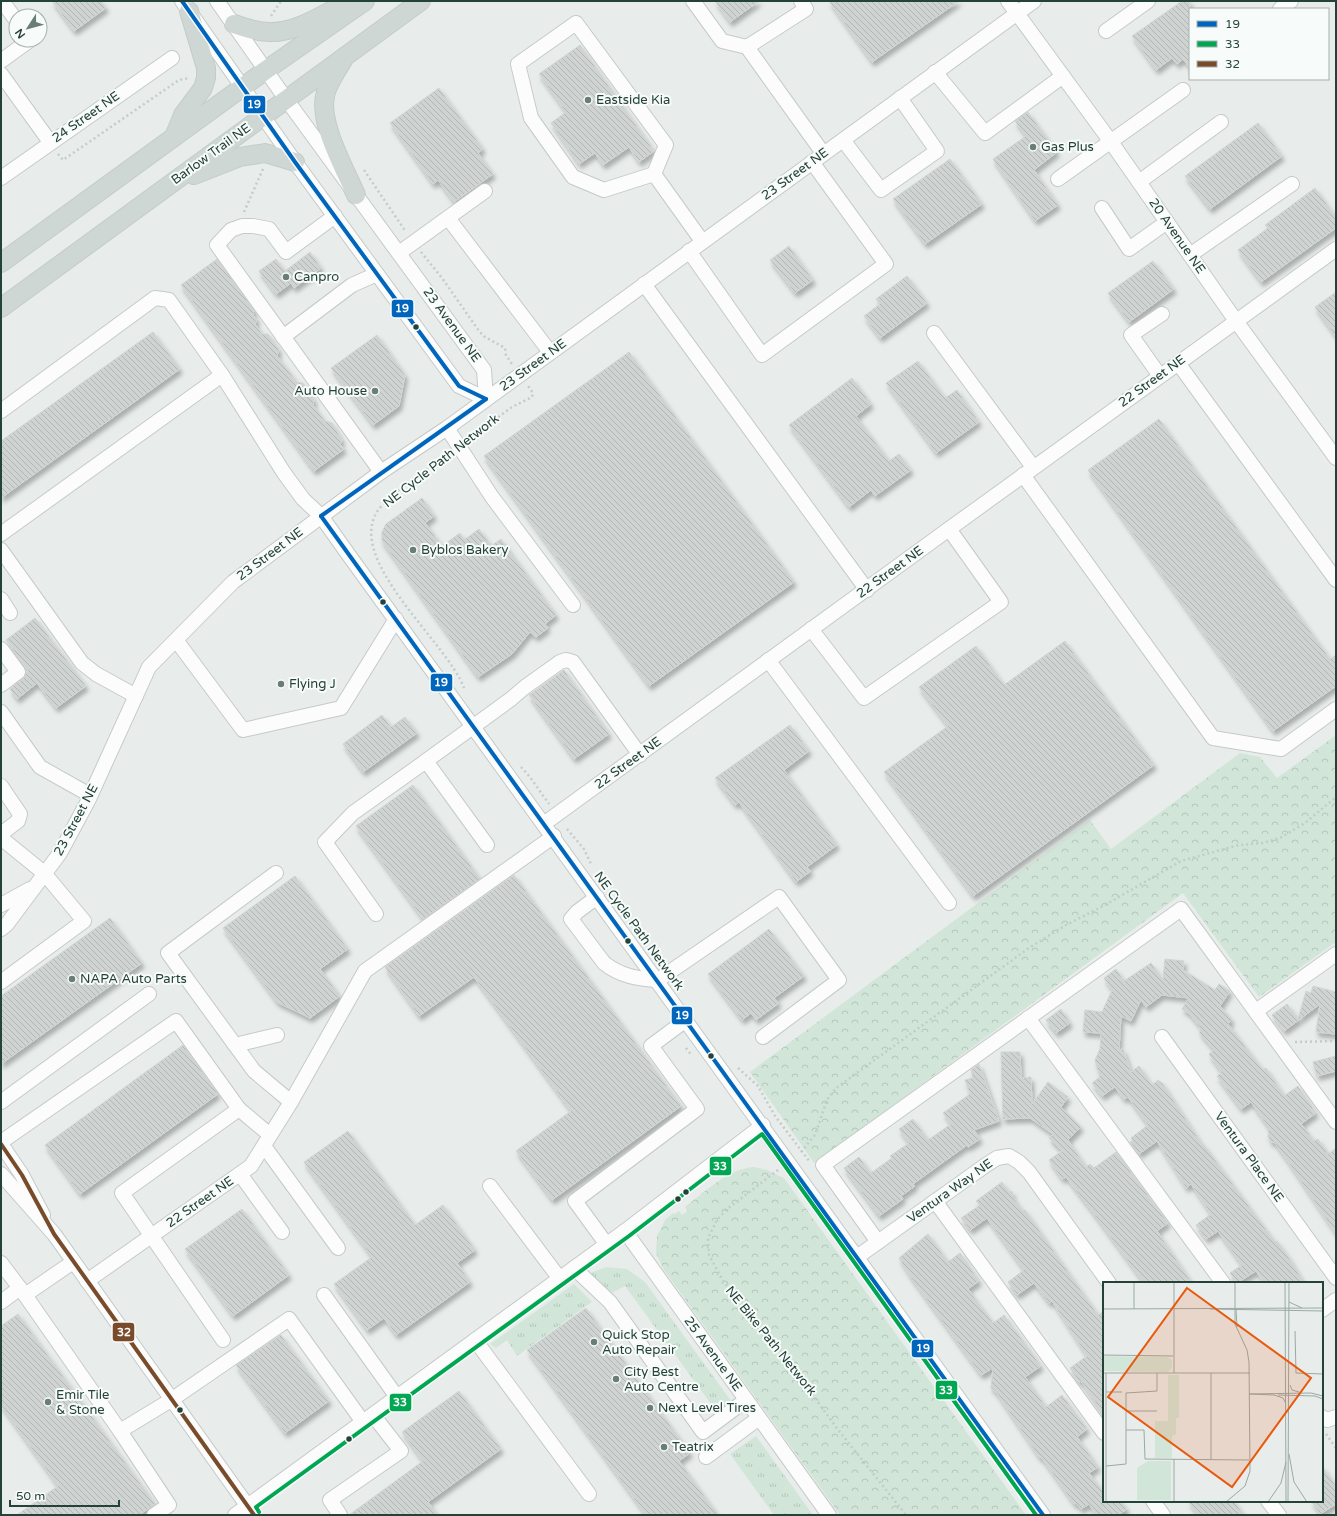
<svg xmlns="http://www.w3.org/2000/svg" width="1337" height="1516" font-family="'Varela Round',sans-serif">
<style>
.grass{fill:url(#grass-tufts)}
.park{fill:url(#park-crowns)}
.building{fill:url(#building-back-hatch);stroke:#d1d6d4;filter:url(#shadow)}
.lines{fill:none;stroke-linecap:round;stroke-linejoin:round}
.minor-casing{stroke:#c5cac8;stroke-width:16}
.major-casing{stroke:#c3ccc9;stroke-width:20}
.path{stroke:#c3ccca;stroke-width:2.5;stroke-dasharray:2 3;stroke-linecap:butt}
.minor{stroke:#fcfcfc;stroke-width:14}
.major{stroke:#cfd7d5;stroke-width:18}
.bus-1-casing{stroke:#f7fbf9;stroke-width:7}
.bus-2-casing{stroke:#f7fbf9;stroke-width:7}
.bus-3-casing{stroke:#f7fbf9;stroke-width:7}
.bus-1{stroke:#0065bd;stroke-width:4}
.bus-2{stroke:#00a651;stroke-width:4}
.bus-3{stroke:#7a4b2a;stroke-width:4}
.poi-dot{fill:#697e78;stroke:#f7fbf9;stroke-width:1.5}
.bus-dot{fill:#24423a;stroke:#f7fbf9;stroke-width:1.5}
.labels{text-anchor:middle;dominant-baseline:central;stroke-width:4;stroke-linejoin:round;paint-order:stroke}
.poi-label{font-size:13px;fill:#24423a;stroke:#f7fbf9;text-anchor:start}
.street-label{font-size:13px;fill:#24423a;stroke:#f7fbf9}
.inset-road{fill:none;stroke:#9aa9a4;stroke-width:1}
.view{fill:#e8590c;fill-opacity:0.15;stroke:#e8590c;stroke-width:2}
.inset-edge{fill:none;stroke:#24423a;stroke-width:2}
.line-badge{stroke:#f7fbf9;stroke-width:1.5}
.badge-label{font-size:11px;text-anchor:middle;font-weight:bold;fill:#fff}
</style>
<defs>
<pattern id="grass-tufts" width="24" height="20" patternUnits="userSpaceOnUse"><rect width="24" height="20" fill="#d1e6d8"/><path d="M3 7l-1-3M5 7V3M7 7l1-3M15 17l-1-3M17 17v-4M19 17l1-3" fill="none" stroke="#b3c6ba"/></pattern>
<pattern id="park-crowns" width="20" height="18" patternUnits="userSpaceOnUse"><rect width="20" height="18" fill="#d1e6d8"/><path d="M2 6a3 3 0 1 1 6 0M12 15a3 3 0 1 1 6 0" fill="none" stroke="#b3c6ba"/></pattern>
<pattern id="building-back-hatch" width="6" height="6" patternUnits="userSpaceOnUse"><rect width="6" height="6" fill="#cfd4d2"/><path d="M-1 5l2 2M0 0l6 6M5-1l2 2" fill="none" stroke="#b2b7b5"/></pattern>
<filter id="shadow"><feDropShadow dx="2.5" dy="4.5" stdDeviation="2" flood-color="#0004"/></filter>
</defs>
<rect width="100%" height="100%" fill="#e8edeb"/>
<g class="grass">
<path d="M606 1267 627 1269 645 1282 734 1405 719 1415 625 1286 610 1294 588 1274Z"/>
<path d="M574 1284 592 1302 517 1356 507 1340 496 1348 490 1344Z"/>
<path d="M756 1436 813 1515H774L730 1454Z"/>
</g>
<g class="park">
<path d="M1336 735V942L1259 997 1183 893 814 1163 750 1072 1090 820 1111 849 1240 753 1260 757 1277 778Z"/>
<path d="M754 1167 767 1170 784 1178 1026 1515H840L664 1270 656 1253 657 1236 665 1220 673 1213 674 1214 679 1211 682 1215 688 1211 685 1207C705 1192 729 1168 754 1167Z"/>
</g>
<g class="building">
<path d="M52 1H101L106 8 74 31Z"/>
<path d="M715 1H759L730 22Z"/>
<path d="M829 1H959L872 62Z"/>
<path d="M1182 1H1190V68L1183 59 1177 64 1172 58 1156 70 1132 36Z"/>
<path d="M580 45 654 151 639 162 629 147 603 165 595 153 579 164 551 123 566 112 539 74Z"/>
<path d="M439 88 483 149 478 153 493 174 454 202 438 180 433 184 390 123Z"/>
<path d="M1028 112 1057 152 1034 170 1058 205 1035 221 993 159 1026 136 1015 121Z"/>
<path d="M1258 123 1282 156 1210 209 1185 176Z"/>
<path d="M950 159 982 204 925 244 893 199Z"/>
<path d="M1315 188 1336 217V228L1261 282 1238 250 1268 228 1265 225Z"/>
<path d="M789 246 813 280 795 293 770 260Z"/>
<path d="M310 252 321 268 294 288 291 283 276 294 259 271 276 259 285 271Z"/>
<path d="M217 259 254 310 253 315 257 319 255 324 262 334H268L279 350 277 356 297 382 303 383 314 400 313 405 325 421 332 423 342 440 340 444 344 449 314 471 181 285Z"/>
<path d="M1153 261 1174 289 1129 322 1108 293Z"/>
<path d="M907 276 927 303 880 338 864 316 880 304 876 299Z"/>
<path d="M1336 292V337L1315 307Z"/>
<path d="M153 332 180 369 1 498V441Z"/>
<path d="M377 335 405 375 399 406 373 425 331 368Z"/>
<path d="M629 352 794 582 649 686 484 456Z"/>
<path d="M918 361 945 398 957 390 979 422 936 453 886 383Z"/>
<path d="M852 378 871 404 856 416 889 461 899 454 911 470 875 496 871 490 849 507 789 425Z"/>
<path d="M1159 419 1330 659 1336 655V686L1273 731 1088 470Z"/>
<path d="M422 498 434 516 425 523 442 546 460 533 464 540 479 529 491 546 501 539 556 615 545 624 548 628 536 637 530 632 512 654 478 677 382 541V532L386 524Z"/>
<path d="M35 618 86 686 56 708 37 683 17 699 10 689 23 678 28 670 6 640Z"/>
<path d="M1065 641 1154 765 973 896 884 772 948 726 919 687 976 646 1004 685Z"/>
<path d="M564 670 609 734 574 759 529 695Z"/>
<path d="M382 715 391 727 405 717 417 733 363 772 343 744Z"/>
<path d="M790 725 809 751 784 770 837 845 807 867 811 871 796 882 739 802 735 805 715 778Z"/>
<path d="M413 785 480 879 423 919 356 826Z"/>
<path d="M514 875 681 1106 552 1200 516 1151 571 1111 474 977 419 1016 385 967Z"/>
<path d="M295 876 348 949 320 969 340 996 310 1018 277 1002 223 928Z"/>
<path d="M110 918 142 963 1 1064V996Z"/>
<path d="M769 929 804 976 774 998 779 1003 756 1020 751 1013 742 1020 708 974Z"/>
<path d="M1165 959 1184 961 1183 970 1215 990 1219 984 1230 991 1220 1006 1232 1020 1228 1024 1263 1070 1266 1068 1284 1096 1298 1086 1316 1113 1301 1124 1314 1141 1318 1139 1328 1154 1336 1148V1234L1287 1160 1274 1142H1271L1268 1136 1269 1128 1251 1102 1241 1109 1217 1076 1222 1073 1209 1054 1214 1050 1199 1032 1201 1031 1199 1028 1200 1027 1189 1013 1182 1009 1189 998 1162 995 1146 1007 1141 1000 1131 1021 1121 1016 1119 1050 1123 1049 1131 1072 1139 1066 1152 1085 1158 1080 1163 1084 1203 1146 1204 1145 1275 1242 1277 1241 1289 1258 1304 1283H1264L1256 1271 1237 1283 1230 1273 1242 1265 1218 1231 1206 1239 1196 1225 1211 1214 1191 1184 1186 1188 1157 1141 1139 1154 1130 1142 1133 1140 1131 1138 1148 1125 1128 1097 1124 1099 1115 1087 1102 1096 1092 1083 1100 1077 1095 1060 1100 1049 1101 1033 1083 1032 1085 1010 1102 1012 1112 990 1104 978 1116 969 1124 981 1151 963 1163 980Z"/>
<path d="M1313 986 1336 992V1034L1316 1032 1320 1004 1284 1031 1272 1015 1287 1004 1298 1019 1306 991 1311 993Z"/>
<path d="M1061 1009 1070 1023 1056 1033 1046 1020Z"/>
<path d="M183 1045 218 1094 80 1194 45 1145Z"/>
<path d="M1001 1052H1020L1021 1078 1031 1077 1032 1104 1048 1082 1068 1097 1061 1107 1081 1127 1068 1140 1086 1167 1090 1164 1094 1168 1116 1152 1168 1223 1157 1231 1192 1283H1144L1094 1214 1066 1177 1062 1179 1049 1160 1062 1151 1049 1138 1053 1134 1030 1118 1003 1119Z"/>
<path d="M1336 1056V1071L1317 1076 1313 1062Z"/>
<path d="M979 1064 999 1121 974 1130 980 1139 968 1147 967 1145 913 1184 915 1186 901 1196 903 1199 879 1216 844 1168 859 1157 871 1173 892 1158 890 1156 909 1143 899 1129 913 1119 928 1140 951 1124 943 1113 970 1094 965 1080 973 1078 971 1070Z"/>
<path d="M348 1131 415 1225 443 1205 475 1250 457 1263 470 1282 396 1335 384 1318 367 1330 334 1284 372 1257 304 1162Z"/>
<path d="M1002 1182 1008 1191 1013 1192 1012 1196 1023 1211 1025 1210 1098 1315 1104 1311V1415L1081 1381 1079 1382 1070 1368 1087 1356 1052 1301 1049 1303 1034 1283 1017 1295 1008 1282 1024 1270 1004 1242 987 1218 970 1230 961 1218 980 1205 976 1201Z"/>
<path d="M242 1209 289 1275 233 1316 185 1249Z"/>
<path d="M928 1234 948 1262 960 1253 979 1281 968 1289 993 1323 1004 1315 1041 1366 1025 1377 1046 1407 1062 1395 1087 1429 1077 1437 1098 1467 1089 1473 1104 1493V1501H1121L1127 1509 1118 1515H1096L1089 1504 1081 1509 1076 1503 1074 1504 1042 1458 1039 1457 996 1392 991 1388 993 1368 981 1375 910 1276 899 1258Z"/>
<path d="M586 1308 690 1453 679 1461 718 1515H646L527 1350Z"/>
<path d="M18 1314 155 1504 139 1515H17L58 1486 1 1405V1326Z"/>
<path d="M281 1335 329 1401 285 1433 236 1365Z"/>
<path d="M459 1391 501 1449 428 1502 438 1515H349L423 1461 402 1432Z"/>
<path d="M1322 1466 1336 1486V1504L1320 1514 1311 1501H1322Z"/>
<path d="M1188 1501H1234L1244 1515H1198Z"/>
</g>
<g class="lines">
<g class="minor-casing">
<g id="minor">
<path d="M2 1 16 20"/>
<path d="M182 1 295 162 459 386 486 399"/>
<path d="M217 1 286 99 484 370 486 399"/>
<path d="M693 1 722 41 747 47 823 153"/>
<path d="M1008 1 1111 142 1236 321 1336 458"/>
<path d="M1280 9 1291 1"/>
<path d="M1106 31 1148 1"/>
<path d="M747 47 806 9 801 1"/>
<path d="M1 61 30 40"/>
<path d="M935 72 985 133 1063 76"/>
<path d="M1 74 50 142"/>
<path d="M843 140 881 190 937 151 900 98"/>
<path d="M654 174 666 145 576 23 518 64 531 118 573 177 604 190 654 174 702 241"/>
<path d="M1 178 172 58"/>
<path d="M1058 179 1183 90"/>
<path d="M1139 182 1221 122"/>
<path d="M1102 208 1129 249 1167 222"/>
<path d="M335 216 286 252 269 229 253 226H242L231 230 217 245 381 472"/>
<path d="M448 218 550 352"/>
<path d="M689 251 762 355 886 264 812 162"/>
<path d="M399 253 485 191"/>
<path d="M1190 255 1292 184"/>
<path d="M644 284 867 590"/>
<path d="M934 333 1033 467"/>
<path d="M283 337 352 285 377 274"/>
<path d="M1178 363 1336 580"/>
<path d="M1160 376 1131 335 1162 314"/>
<path d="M1 411 155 298 169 300 222 375 284 473 303 499 321 516 348 554 1043 1515"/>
<path d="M447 428 492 497 573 605"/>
<path d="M1023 475 1213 738 1281 749 1336 709"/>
<path d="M1 534 222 375"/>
<path d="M1 550 82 663 96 674 136 696"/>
<path d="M1 599 10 613"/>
<path d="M811 629 864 698 1001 602 949 529"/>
<path d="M176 640 243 730 341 708 396 619"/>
<path d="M1 649 18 672 1 685"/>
<path d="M768 660 949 903"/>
<path d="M1 712 40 767 90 795"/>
<path d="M1 786 20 814 18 821 1 834"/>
<path d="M545 823 949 529 1336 249"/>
<path d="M1 838 44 873 84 921 1 982"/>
<path d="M487 845 426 761 511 699 525 687 560 662 566 660 573 662 640 755"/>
<path d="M276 873 168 953 254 1071 291 1102"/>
<path d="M597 897 577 912 571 919 604 963C620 976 638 979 658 980L779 897 839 980 763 1037"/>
<path d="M1 905 30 889"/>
<path d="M376 914 325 842 353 813 426 761"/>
<path d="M1 929 7 924 60 853 88 801 149 667 233 582 381 472 447 428 1034 1"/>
<path d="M1256 1011 1336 954"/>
<path d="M1028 1018 1223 1283"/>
<path d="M1162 1037 1336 1278"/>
<path d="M235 1045 277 1035"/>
<path d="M1 1102 149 994"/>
<path d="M1 1142 176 1021 239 1109"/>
<path d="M1 1144 22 1175 43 1215"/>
<path d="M264 1146 338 1248"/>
<path d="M1 1174 54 1234 254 1515"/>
<path d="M240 1174 282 1232"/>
<path d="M490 1186 560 1279"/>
<path d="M935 1201 1104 1433"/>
<path d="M625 1231 829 1515"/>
<path d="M878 1242 823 1165 1181 909 1336 1122"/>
<path d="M607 1245 575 1201 697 1109 651 1046 686 1020"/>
<path d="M857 1257 986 1165 997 1158 1009 1156 1019 1162 1029 1172 1109 1283"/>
<path d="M1 1263 25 1295 73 1262"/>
<path d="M574 1268 610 1302 703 1432 746 1400"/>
<path d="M87 1281 251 1166 291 1102 365 971 554 836"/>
<path d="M25 1295 120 1431 171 1400 289 1319 363 1422"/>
<path d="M324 1295 397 1397"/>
<path d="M1 1302 20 1288"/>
<path d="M1322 1310 1336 1300"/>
<path d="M223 1340 122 1193 239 1109 270 1135"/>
<path d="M475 1340 589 1494"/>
<path d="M1322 1417 1327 1420 1336 1417"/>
<path d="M120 1431 169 1505 154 1515"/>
<path d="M706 1457 759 1418"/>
<path d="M1153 1501 1163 1515"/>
<path d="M1268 1501 1279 1515"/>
<path d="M235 1515 625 1231 763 1125"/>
<path d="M340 1515 330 1500 401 1451 373 1415"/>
</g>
</g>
<g class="major-casing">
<g id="major">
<path d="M234 24C245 28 258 32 270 32 297 33 325 13 350 1"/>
<path d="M343 60C337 71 327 84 325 96 319 124 345 169 356 195"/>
<path d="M174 137 183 115 203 88 206 78V68L189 11"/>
<path d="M194 175 240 157 265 153 295 162"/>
<path d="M1 263 266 70 365 1"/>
<path d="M1 308 421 1"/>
</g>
</g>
<g class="path">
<path d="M271 16 281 1"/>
<path d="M58 154 63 160 179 80 189 78"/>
<path d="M364 170 406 232"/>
<path d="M244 212 263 169"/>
<path d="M421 252 442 278 479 331 485 337 505 348 506 355 512 364"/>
<path d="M470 438 512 407 532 397 533 393 528 386"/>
<path d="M448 454C428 471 395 489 379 509 342 558 448 643 464 688"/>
<path d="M521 767 530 777 549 804"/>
<path d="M567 829 584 849 591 864"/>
<path d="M1295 1042 1336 1041"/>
<path d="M686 1048 692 1056"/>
<path d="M738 1068 758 1086 775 1116 810 1162"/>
<path d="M801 1152 815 1135 827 1100 836 1088 1029 948 1066 925 1105 905 1181 861 1239 845 1263 843 1280 838 1305 823 1336 797"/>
<path d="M778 1170 726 1210 717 1220 708 1238 709 1255 723 1281 772 1339 836 1427 906 1515"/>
<path d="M1326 1434 1336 1448"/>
</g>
<use href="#minor" class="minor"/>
<use href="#major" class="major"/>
<g class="bus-1-casing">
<g id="bus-1">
<path d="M182 1 295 162 459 386 486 399"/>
<path d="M321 516 1043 1515"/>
<path d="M321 516 486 399"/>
</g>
</g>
<g class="bus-2-casing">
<path id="bus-2" d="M259 1512 256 1507 629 1236 762 1134 1036 1515"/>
</g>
<g class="bus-3-casing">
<path id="bus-3" d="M1 1144 22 1175 54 1234 254 1515"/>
</g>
<use href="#bus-1" class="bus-1"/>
<use href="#bus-2" class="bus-2"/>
<use href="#bus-3" class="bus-3"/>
</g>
<g class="poi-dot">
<circle cx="588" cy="100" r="4"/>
<circle cx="1033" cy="147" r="4"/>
<circle cx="286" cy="277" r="4"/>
<circle cx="375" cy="391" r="4"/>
<circle cx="413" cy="550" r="4"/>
<circle cx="281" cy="684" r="4"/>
<circle cx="72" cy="979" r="4"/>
<circle cx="594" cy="1342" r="4"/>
<circle cx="616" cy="1379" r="4"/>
<circle cx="48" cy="1402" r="4"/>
<circle cx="650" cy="1408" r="4"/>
<circle cx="664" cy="1447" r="4"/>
</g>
<g class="bus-dot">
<circle cx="416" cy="327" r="3.5"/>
<circle cx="383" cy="602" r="3.5"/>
<circle cx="628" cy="941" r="3.5"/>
<circle cx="711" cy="1056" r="3.5"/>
<circle cx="686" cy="1192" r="3.5"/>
<circle cx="678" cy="1199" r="3.5"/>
<circle cx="180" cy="1410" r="3.5"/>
<circle cx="349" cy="1439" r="3.5"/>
</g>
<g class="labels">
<g class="poi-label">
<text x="596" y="100">Eastside Kia</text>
<text x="1041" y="147">Gas Plus</text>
<text x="294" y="277">Canpro</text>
<text x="367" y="391" text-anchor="end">Auto House</text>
<text x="421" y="550">Byblos Bakery</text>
<text x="289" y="684">Flying J</text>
<text x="80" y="979">NAPA Auto Parts</text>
<text x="602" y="1335">Quick Stop<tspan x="602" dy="15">Auto Repair</tspan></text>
<text x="624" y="1372">City Best<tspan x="624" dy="15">Auto Centre</tspan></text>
<text x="56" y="1395">Emir Tile<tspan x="56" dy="15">&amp; Stone</tspan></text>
<text x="658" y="1408">Next Level Tires</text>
<text x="672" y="1447">Teatrix</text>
</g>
<g class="street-label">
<text transform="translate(86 117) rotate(-35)">24 Street NE</text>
<text transform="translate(211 154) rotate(-36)">Barlow Trail NE</text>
<text transform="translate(795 174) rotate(-36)">23 Street NE</text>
<text transform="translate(1177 236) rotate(55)">20 Avenue NE</text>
<text transform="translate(452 325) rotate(54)">23 Avenue NE</text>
<text transform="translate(533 365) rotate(-36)">23 Street NE</text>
<text transform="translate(1152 381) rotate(-36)">22 Street NE</text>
<text transform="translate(441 461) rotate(-38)">NE Cycle Path Network</text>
<text transform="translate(270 554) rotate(-37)">23 Street NE</text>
<text transform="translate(890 572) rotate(-36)">22 Street NE</text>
<text transform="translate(628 763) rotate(-36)">22 Street NE</text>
<text transform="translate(76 820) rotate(-62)">23 Street NE</text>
<text transform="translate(639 931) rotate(54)">NE Cycle Path Network</text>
<text transform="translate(1249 1157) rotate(54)">Ventura Place NE</text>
<text transform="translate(950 1191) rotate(-35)">Ventura Way NE</text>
<text transform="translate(200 1202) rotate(-35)">22 Street NE</text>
<text transform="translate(771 1341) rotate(51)">NE Bike Path Network</text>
<text transform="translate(713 1354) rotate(54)">25 Avenue NE</text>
</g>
</g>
<g transform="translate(1103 1282)">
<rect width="220" height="220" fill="#e8edeb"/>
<path d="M0 74 65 75 69 78V86L65 90 0 89ZM65 93H76V136H73V152L69 154V176H52V139H65ZM45 179H68V218H34V186Z" fill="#d1e6d8"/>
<path class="inset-road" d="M31 0V27M71 0V91M182 0 183 220M186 20 199 26M0 27 220 26M107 27 220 29M133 27 134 45M192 49 193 91 220 92M0 73 70 74M0 91H147M3 91V220M108 91V177M187 103 189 108 196 110M3 110H19M146 112 171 113M146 112 208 111 220 114M171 113 180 116 182 120M175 113 212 114 220 117M23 129H54M23 148H41L42 177 146 178M186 172 191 200 204 220M3 184 23 182V111L54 109V91M71 220V177M123 220 142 204 147 189 146 80 144 68 132 42V0M165 220 178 201 183 180M185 220 186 0"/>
<path class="view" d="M84 6 208 96 129 205 5 115Z"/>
<rect width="220" height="220" class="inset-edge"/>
</g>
<g class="line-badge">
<rect x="243" y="95" width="23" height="19" rx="4" fill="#0065bd"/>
<rect x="391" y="299" width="23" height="19" rx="4" fill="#0065bd"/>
<rect x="430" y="673" width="23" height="19" rx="4" fill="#0065bd"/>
<rect x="671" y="1006" width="22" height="19" rx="4" fill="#0065bd"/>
<rect x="709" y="1156" width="23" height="20" rx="4" fill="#00a651"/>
<rect x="112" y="1322" width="23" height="20" rx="4" fill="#7a4b2a"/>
<rect x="911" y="1339" width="23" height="19" rx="4" fill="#0065bd"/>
<rect x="935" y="1380" width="23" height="20" rx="4" fill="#00a651"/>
<rect x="389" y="1393" width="23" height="19" rx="4" fill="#00a651"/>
</g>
<g class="badge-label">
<text x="254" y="108">19</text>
<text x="402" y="312">19</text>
<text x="441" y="686">19</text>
<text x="682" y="1019">19</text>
<text x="720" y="1170">33</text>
<text x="124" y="1336">32</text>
<text x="923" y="1352">19</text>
<text x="946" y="1394">33</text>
<text x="400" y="1406">33</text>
</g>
<rect width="1337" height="1516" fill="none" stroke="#24423a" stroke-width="4"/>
<rect x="1189" y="8" width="140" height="72" fill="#f7fbf9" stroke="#a3b1ad"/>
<rect x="1197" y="21" width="20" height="6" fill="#0065bd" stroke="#a3b1ad"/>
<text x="1225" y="28" font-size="12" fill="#24423a">19</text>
<rect x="1197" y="41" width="20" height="6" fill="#00a651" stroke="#a3b1ad"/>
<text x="1225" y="48" font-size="12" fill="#24423a">33</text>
<rect x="1197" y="61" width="20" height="6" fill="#7a4b2a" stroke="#a3b1ad"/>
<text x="1225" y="68" font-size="12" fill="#24423a">32</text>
<g transform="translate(28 28) rotate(234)"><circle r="19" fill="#f7fbf9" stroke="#a3b1ad"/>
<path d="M0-3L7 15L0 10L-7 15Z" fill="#697e78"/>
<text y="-6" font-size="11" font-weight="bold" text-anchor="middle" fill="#24423a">N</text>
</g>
<path d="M10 1500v6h109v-6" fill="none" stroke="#24423a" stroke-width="2"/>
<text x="16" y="1500" font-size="12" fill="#24423a" stroke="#f7fbf9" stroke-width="3" paint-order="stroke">50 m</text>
</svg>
